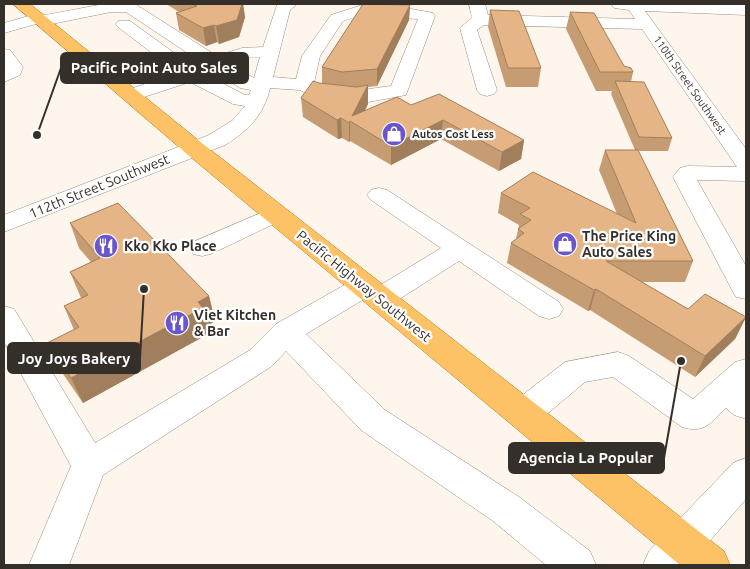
<svg xmlns="http://www.w3.org/2000/svg" width="750" height="569" font-family="Ubuntu,sans-serif">
<style>
.lines{fill:none;stroke-linecap:round;stroke-linejoin:round}
.minor-casing{stroke:#9b8d80;stroke-width:1}
.major-casing{stroke:#b6740f;stroke-width:1}
.minor{fill:#fff;fill-rule:evenodd}
.major{fill:#fdc266;fill-rule:evenodd}
.wall{fill:#c69c72}
.shaded-wall{fill:#a17f5d}
.building{fill:#e6b585;stroke:#a17f5d}
.labels{text-anchor:middle;dominant-baseline:central;stroke-width:4.5;stroke-linejoin:round;paint-order:stroke}
.far-street-label{font-size:11px;fill:#352f2a;stroke:#fff}
.far-poi-label{font-size:11px;font-weight:bold;fill:#352f2a;stroke:#fff;text-anchor:start}
.street-label{font-size:14px;fill:#352f2a;stroke:#fff}
.poi-label{font-size:14px;font-weight:bold;fill:#352f2a;stroke:#fff;text-anchor:start}
.leader{fill:none;stroke:#352f2a;stroke-width:2}
.callout-dot{fill:#352f2a;stroke:#fff;stroke-width:2}
.callout{fill:#352f2a;stroke:#352f2a;stroke-width:2}
.callout-label{font-size:15px;text-anchor:middle;font-weight:bold;fill:#fff}
</style>
<rect width="100%" height="100%" fill="#fef5ec"/>
<g class="lines">
<g class="minor-casing">
<g id="minor">
<path d="M104 4H135L217 56 242 48 263 47 277 5 297 4 290 10 273 77 296 79 302 56 331 15 359 6 406 8 433 13 435 16 406 95 358 104 320 100 300 90 270 88C264 115 248 131 225 145L4 232V215L209 135 233 120 245 106 233 104 190 82 138 99 131 101 124 99 121 95 124 91 178 73 118 27 116 24 118 21H130L199 71 245 95H249L251 90 240 88 126 12H111L42 26 36 24 4 33V23L39 13 45 15ZM360 16 418 19 391 86C364 89 340 97 314 83L320 56 343 21ZM260 57 254 78 229 64 243 58Z"/>
<path d="M469 4H485L488 15 635 19 629 10 614 8 612 5H746V15L645 11 746 149V181L697 180 746 266V299L736 297 732 290 673 177 680 168 688 166 737 167 642 29 484 25 477 30 497 90 494 94 487 96 480 94 477 90 460 28 472 18Z"/>
<path d="M4 49 10 50 23 67 20 75 4 82Z"/>
<path d="M379 188 387 190 559 302 563 309 559 316 549 319 539 316 459 261 390 305 380 308 370 305 366 298 306 334 385 410 519 497 590 551 596 565H546L493 521 361 430 286 351 272 366 103 475 69 565H29L71 466 4 342V306L14 309 95 443 250 350 276 324 355 279 365 277 375 279 379 286 441 248 371 200 367 195 371 190Z"/>
<path d="M275 207 284 209 287 214 284 219 211 254 202 256 193 254 189 248 193 242Z"/>
<path d="M618 352 629 356 693 399 735 362 746 359V419L734 415 726 408C710 423 705 434 682 427L613 377 585 382 535 424 523 427 511 424 507 414 511 404 565 362Z"/>
<path d="M746 458V499L689 565H643L649 551 733 463Z"/>
</g>
</g>
<g class="major-casing">
<path id="major" d="M13 4H30L203 144 724 551 730 565H680L187 154Z"/>
</g>
<use href="#minor" class="minor"/>
<use href="#major" class="major"/>
</g>
<g class="wall">
<path d="M166 4H243L245 17 239 37 219 44 217 42 206 46 179 30 176 13 179 12Z"/>
<path d="M410 5 409 20 377 86 368 87V104L365 111 411 105 524 140 521 159 499 171 441 139 391 165 350 141 349 142 342 138 338 139 303 117 301 98 319 83 322 84V67Z"/>
<path d="M490 10 541 68 538 87H506L488 27Z"/>
<path d="M570 12 624 66 633 72 631 82 672 138 668 151H638L693 261 685 282H642L688 309 746 317 735 339 695 377 590 310 588 311 507 263 511 243 516 239 519 225 498 213 501 193 617 214 599 170 605 150H635L611 94 612 91H596L566 29Z"/>
<path d="M70 223 209 296 215 321 208 326 210 333 83 403 59 368 47 343 74 330 64 306 81 298 70 272 91 262 79 248Z"/>
</g>
<g class="shaded-wall">
<path d="M242 4H243L245 17 239 37 219 44 216 26Z"/>
<path d="M410 5 409 20 377 86V69Z"/>
<path d="M214 25 217 42 206 46 203 28Z"/>
<path d="M368 85V104L357 126 352 116Z"/>
<path d="M341 118 342 138 338 139 337 120Z"/>
<path d="M443 120 441 139 391 165V146Z"/>
<path d="M350 121V141L349 142V123Z"/>
<path d="M524 140 521 159 499 171 502 152Z"/>
<path d="M596 289 590 310 588 311 594 290Z"/>
<path d="M209 296 215 321 208 326 210 333 83 403 71 378Z"/>
<path d="M746 317 735 339 695 377 705 356Z"/>
</g>
<g class="building">
<path d="M192 4H242L237 20 216 26 214 25 203 28 176 13 197 6Z"/>
<path d="M363 4 410 5 377 69 342 72 322 67Z"/>
<path d="M490 10 519 11 541 68H508Z"/>
<path d="M570 12 594 13 624 66 631 68 633 72H600Z"/>
<path d="M313 81 319 83 357 87 368 85 352 116 397 97 411 105 439 94 524 140 502 152 443 120 391 146 350 121 349 123 341 118 337 120 301 98Z"/>
<path d="M615 81 644 82 672 138 639 137Z"/>
<path d="M605 150H638L693 261H606L688 309 705 294 746 317 705 356 596 289 594 290 511 243 524 233 518 229 531 220 520 214 530 208 501 193 533 172 636 223Z"/>
<path d="M118 203 209 296 198 302 203 308 71 378 47 343 79 327 64 306 88 295 70 272 100 258 70 223Z"/>
</g>
<defs>
<g id="shop-disc" transform="scale(1.25)"><circle r="9.5" fill="#6955ce" stroke="#fff"/><path d="M-5-2.5h2.3a2.7 3.5 0 0 1 5.4 0H5L5.5 6h-11ZM-1.5-2.5h3a1.5 2.3 0 0 0-3 0Z" fill="#fff"/></g>
<g id="restaurant-disc" transform="scale(1.25)"><circle r="9.5" fill="#6955ce" stroke="#fff"/><path d="M-5-6h1v4h1v-4h1v4h1v-4h1v5L-1.5 .5V6h-2V.5L-5-1ZM5-6V6H3V1.5H1.5Q1.5-4 5-6Z" fill="#fff"/></g>
</defs>
<g fill-rule="evenodd">
<use href="#shop-disc" x="394" y="134"/>
<use href="#shop-disc" x="565" y="244"/>
<use href="#restaurant-disc" x="106" y="246"/>
<use href="#restaurant-disc" x="177" y="323"/>
</g>
<g class="labels">
<g class="far-street-label">
<text transform="translate(690 85) rotate(55)">110th Street Southwest</text>
</g>
<g class="far-poi-label">
<text x="412" y="134">Autos Cost Less</text>
</g>
<g class="street-label">
<text transform="translate(99 186) rotate(-22)">112th Street Southwest</text>
<text transform="translate(364 286) rotate(39)">Pacific Highway Southwest</text>
</g>
<g class="poi-label">
<text x="582" y="236">The Price King<tspan x="582" dy="16">Auto Sales</tspan></text>
<text x="124" y="246">Kko Kko Place</text>
<text x="194" y="315">Viet Kitchen<tspan x="194" dy="16">&amp; Bar</tspan></text>
</g>
</g>
<path class="leader" d="M37 135L61 68M144 289L140 358M681 361L664 458"/>
<g class="callout-dot">
<circle cx="37" cy="135" r="5"/>
<circle cx="144" cy="289" r="5"/>
<circle cx="681" cy="361" r="5"/>
</g>
<g class="callout">
<rect x="61" y="53" width="187" height="30" rx="5"/>
<rect x="8" y="343" width="132" height="30" rx="5"/>
<rect x="509" y="443" width="155" height="30" rx="5"/>
</g>
<g class="callout-label">
<text x="154" y="73">Pacific Point Auto Sales</text>
<text x="74" y="364">Joy Joys Bakery</text>
<text x="586" y="463">Agencia La Popular</text>
</g>
<rect width="750" height="569" fill="none" stroke="#352f2a" stroke-width="10"/>
</svg>
